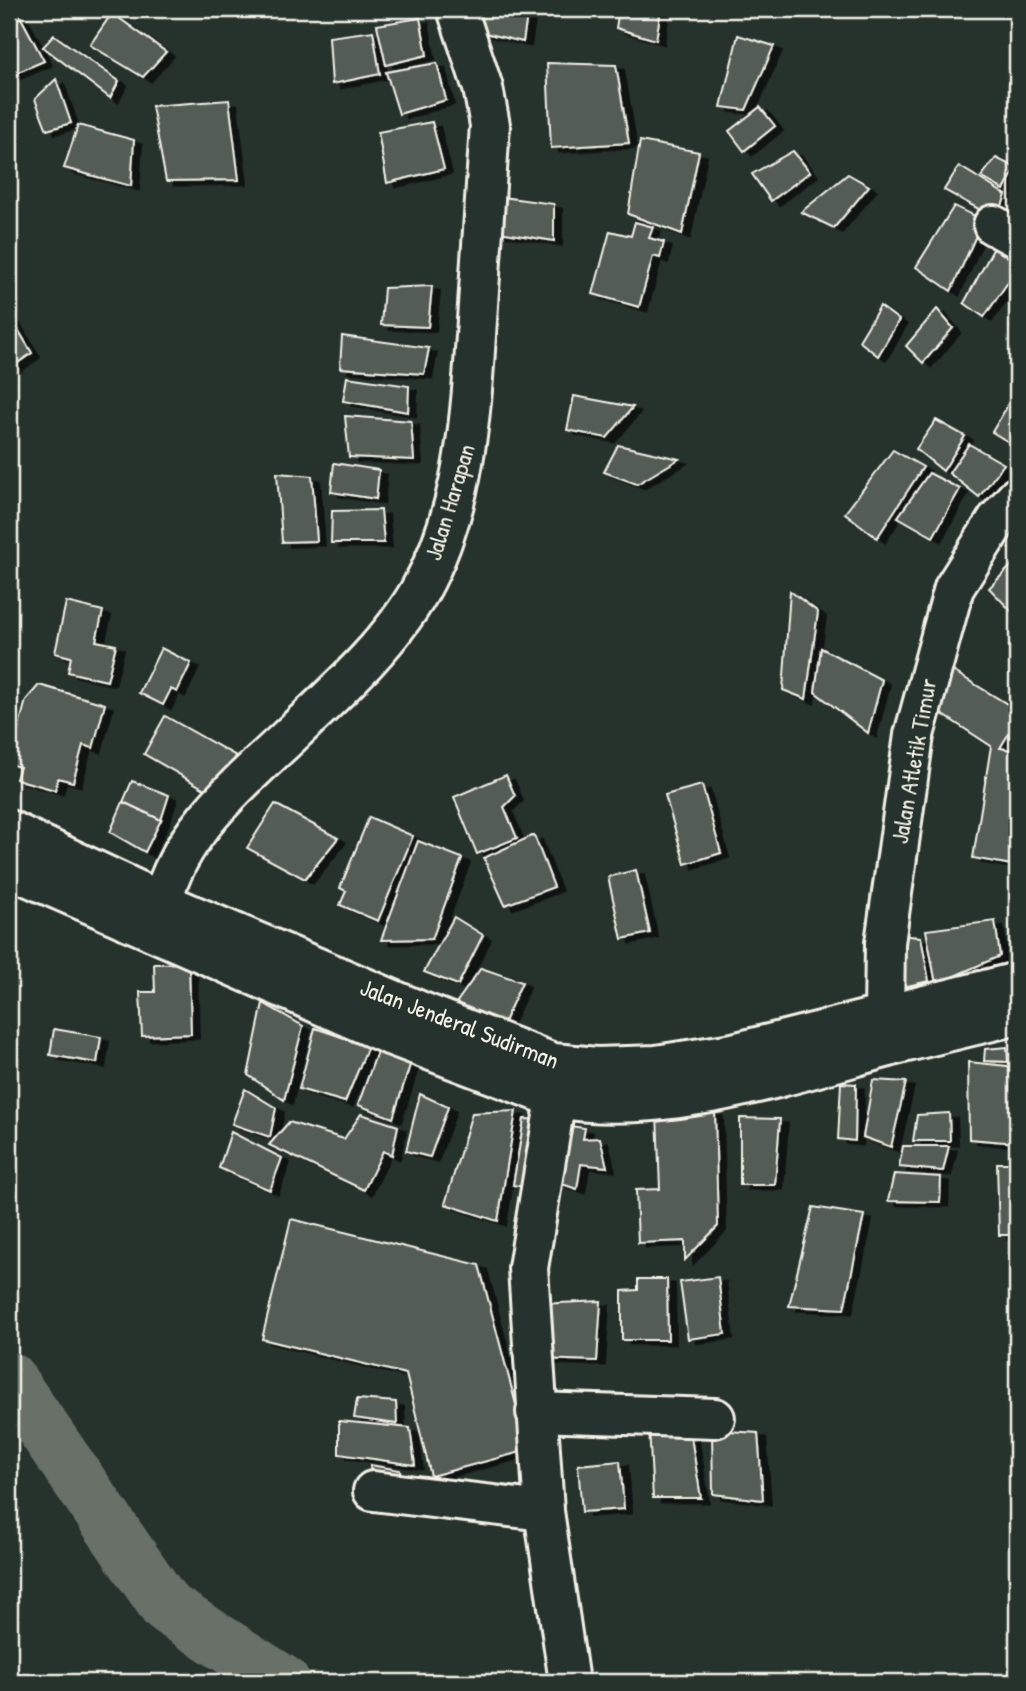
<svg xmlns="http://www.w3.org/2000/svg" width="1026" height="1691" font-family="'Patrick Hand',sans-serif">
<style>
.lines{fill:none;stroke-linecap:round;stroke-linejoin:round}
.river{stroke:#676f68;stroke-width:54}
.building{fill:#525c55;stroke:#f4f1e8;stroke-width:2;filter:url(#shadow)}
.minor-casing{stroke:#f4f1e8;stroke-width:44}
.major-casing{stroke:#f4f1e8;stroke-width:44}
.minor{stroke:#26332d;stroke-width:38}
.major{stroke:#26332d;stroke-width:38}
.labels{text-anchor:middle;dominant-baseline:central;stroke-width:7;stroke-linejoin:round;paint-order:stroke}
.street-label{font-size:24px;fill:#f4f1e8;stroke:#26332d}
</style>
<defs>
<filter id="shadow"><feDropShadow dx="8" dy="4.5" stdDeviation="0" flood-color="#0009"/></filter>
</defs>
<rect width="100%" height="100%" fill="#26332d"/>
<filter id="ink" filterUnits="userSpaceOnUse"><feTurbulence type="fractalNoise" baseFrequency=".0143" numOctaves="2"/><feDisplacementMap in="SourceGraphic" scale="14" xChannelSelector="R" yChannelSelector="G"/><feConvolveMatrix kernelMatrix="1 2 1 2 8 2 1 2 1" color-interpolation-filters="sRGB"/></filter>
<g filter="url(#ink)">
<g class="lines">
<path class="river" d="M9 1379 166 1607 283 1682"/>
</g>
<g class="building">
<path d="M476 9H528L523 42 472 30Z"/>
<path d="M619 9H661L656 40 616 28Z"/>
<path d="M112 13 166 52 143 77 90 45Z"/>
<path d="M19 14 44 61 9 76V19Z"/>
<path d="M420 18 427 55 386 65 377 25Z"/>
<path d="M373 31 380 74 332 84 329 37Z"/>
<path d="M54 35 119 81 110 98 43 47Z"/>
<path d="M738 35 774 46 746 110 721 107Z"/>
<path d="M437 63 446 100 399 114 386 72Z"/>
<path d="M547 63 616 65 629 143 551 148Z"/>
<path d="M56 79 71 123 47 130 35 99Z"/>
<path d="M229 100 239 180 166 181 152 106Z"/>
<path d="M760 107 775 126 744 151 729 131Z"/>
<path d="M432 122 444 169 387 183 378 132Z"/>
<path d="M78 125 134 140 131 186 64 168Z"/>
<path d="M640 141 699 152 682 234 628 214Z"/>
<path d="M793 151 810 172 771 201 752 174Z"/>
<path d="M996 158 1016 168 1004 190 981 177Z"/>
<path d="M959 166 1006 195 997 219 944 190Z"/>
<path d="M848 174 869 186 834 228 801 212Z"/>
<path d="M495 196 554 204V241L493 231Z"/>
<path d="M954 206 983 220 951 291 916 267Z"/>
<path d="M635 222 653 227 649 238 664 242 660 258 653 256 639 307 593 294 610 231 631 236Z"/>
<path d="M996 244 1017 257V269L984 317 964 303Z"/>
<path d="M432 286 428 327 381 325 384 288Z"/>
<path d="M880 306 899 320 878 356 859 341Z"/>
<path d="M937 309 953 328 923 363 906 346Z"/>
<path d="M1017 310V331L1010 328Z"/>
<path d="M11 318 32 353 9 369V319Z"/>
<path d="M342 336 429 348 424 374 340 368Z"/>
<path d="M347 377 409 386 408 412 343 401Z"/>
<path d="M1017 390V447L992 432Z"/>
<path d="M574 396 633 407 607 438 567 430Z"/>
<path d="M345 416 411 421 414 460 349 457Z"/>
<path d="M936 420 965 436 943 471 916 449Z"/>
<path d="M969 444 1004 464 979 497 949 473Z"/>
<path d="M618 445 679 459 637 484 604 472Z"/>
<path d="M893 450 923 467 877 538 845 513Z"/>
<path d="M334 463 379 470 376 499 331 492Z"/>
<path d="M277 473 312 476 317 541 282 542Z"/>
<path d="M929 473 960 489 933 537 898 517Z"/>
<path d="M381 510 384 543H331L332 511Z"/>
<path d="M1016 561H1017V617L989 588Z"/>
<path d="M790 591 818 612 806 699 783 690Z"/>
<path d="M66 602 103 611 96 641 116 645 107 681 68 672 71 657 55 653Z"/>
<path d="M161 648 191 663 177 692 171 689 163 705 139 693Z"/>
<path d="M821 648 882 680 868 733 815 692Z"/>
<path d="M943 665 1017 710V720L1000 748 1017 751V835L1012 865 973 858 991 746 925 703Z"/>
<path d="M39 685 105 704 93 748 83 745 73 782 58 778 55 790 16 779 20 767 9 764 26 700Z"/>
<path d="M165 716 236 756 217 796 144 754Z"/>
<path d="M506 775 515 796 504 807 517 838 477 854 454 797Z"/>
<path d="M132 781 169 795 161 820 123 802Z"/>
<path d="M702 785 721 853 685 864 665 795Z"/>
<path d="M123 802 161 820 145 852 110 832Z"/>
<path d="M275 804 338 838 305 879 247 848Z"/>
<path d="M369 817 413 836 378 921 340 905 346 891 340 888Z"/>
<path d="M534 835 554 887 505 905 484 858Z"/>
<path d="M418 841 462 858 432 939 381 940Z"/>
<path d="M636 870 650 933 622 939 608 877Z"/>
<path d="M454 917 483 935 458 985 424 972Z"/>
<path d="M995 921 1000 956 936 984 926 930Z"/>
<path d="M895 935 921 937 929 981 894 989Z"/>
<path d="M189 963 191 1034 142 1036 140 992H155L154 964Z"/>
<path d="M481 968 522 982 503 1024 454 1006Z"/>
<path d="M263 1003 303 1026 284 1100 248 1075Z"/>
<path d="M315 1028 368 1046 345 1102 299 1089Z"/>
<path d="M54 1029 101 1037 97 1063 50 1055Z"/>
<path d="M1007 1047 1008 1062 984 1061 985 1049Z"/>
<path d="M377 1052 411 1062 393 1118 358 1105Z"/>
<path d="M968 1062 1017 1067V1143L969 1139Z"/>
<path d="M873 1080 906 1082 891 1147 863 1137Z"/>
<path d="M841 1083 856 1084 855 1141 838 1139Z"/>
<path d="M245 1089 276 1108 270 1137 232 1124Z"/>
<path d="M420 1094 448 1107 430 1157 406 1151Z"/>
<path d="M516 1111 498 1221 445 1204 472 1113Z"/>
<path d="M715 1112 718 1226 685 1260V1241L638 1243 636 1190 660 1189 657 1113Z"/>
<path d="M949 1113 950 1141H913L917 1115Z"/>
<path d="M361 1114 398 1126 392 1155 383 1151 364 1190 269 1145 289 1122 344 1139Z"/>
<path d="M740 1118 780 1119 775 1185H740Z"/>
<path d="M524 1119 544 1120 529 1188 513 1185Z"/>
<path d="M562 1125 585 1128 583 1139 600 1138 607 1167 581 1164 577 1189 553 1181Z"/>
<path d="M231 1132 282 1158 270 1190 219 1168Z"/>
<path d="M903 1146H949L943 1171 899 1167Z"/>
<path d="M997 1163H1017V1235H999Z"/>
<path d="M894 1174 941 1177 940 1202 888 1201Z"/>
<path d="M813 1207 864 1215 844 1309 789 1306Z"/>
<path d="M291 1219 479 1265 528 1450 431 1476 406 1374 262 1339Z"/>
<path d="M718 1277 725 1334 688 1339 680 1282Z"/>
<path d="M638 1279H667L668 1340H622V1291L638 1290Z"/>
<path d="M601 1301 597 1361 538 1359 540 1304Z"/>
<path d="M357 1399 396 1402 397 1424 354 1418Z"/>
<path d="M339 1421 410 1428 415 1465 339 1454Z"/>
<path d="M649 1428 690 1431 701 1498H653Z"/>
<path d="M712 1430 758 1433 763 1500 713 1494Z"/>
<path d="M620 1461 624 1509 582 1512 578 1465Z"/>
<path d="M370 1465 400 1470 402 1482H371Z"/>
</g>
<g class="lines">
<g class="minor-casing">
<g id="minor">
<path d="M993 225 1017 238"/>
<path d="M162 902C180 829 245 779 296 730 339 689 389 644 419 592 466 509 471 413 477 320 481 255 486 190 490 125L483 88 457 9"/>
<path d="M888 1047 884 1017 885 943 914 735 954 588 997 520 1017 497"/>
<path d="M556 1098 528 1268 544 1511 569 1682"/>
<path d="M536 1412 715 1418"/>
<path d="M373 1491 544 1511"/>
</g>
</g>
<g class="major-casing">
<g id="major">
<path d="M9 830 162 902 422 1012 553 1063 597 1067 656 1065 733 1053 1017 982"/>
<path d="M9 868 392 1036 556 1098C668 1118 795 1072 903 1043 941 1033 979 1024 1017 1015"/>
</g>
</g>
<use href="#minor" class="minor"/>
<use href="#major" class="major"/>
</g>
</g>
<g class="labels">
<g class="street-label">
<text transform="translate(449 502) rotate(-73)">Jalan Harapan</text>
<text transform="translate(913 761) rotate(-80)">Jalan Atletik Timur</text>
<text transform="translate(460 1023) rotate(21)">Jalan Jenderal Sudirman</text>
</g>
</g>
<rect width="1026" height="1691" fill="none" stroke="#26332d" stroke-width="35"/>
<rect x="18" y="18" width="991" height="1656" fill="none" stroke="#f4f1e8" stroke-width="2.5" filter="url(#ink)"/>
</svg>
